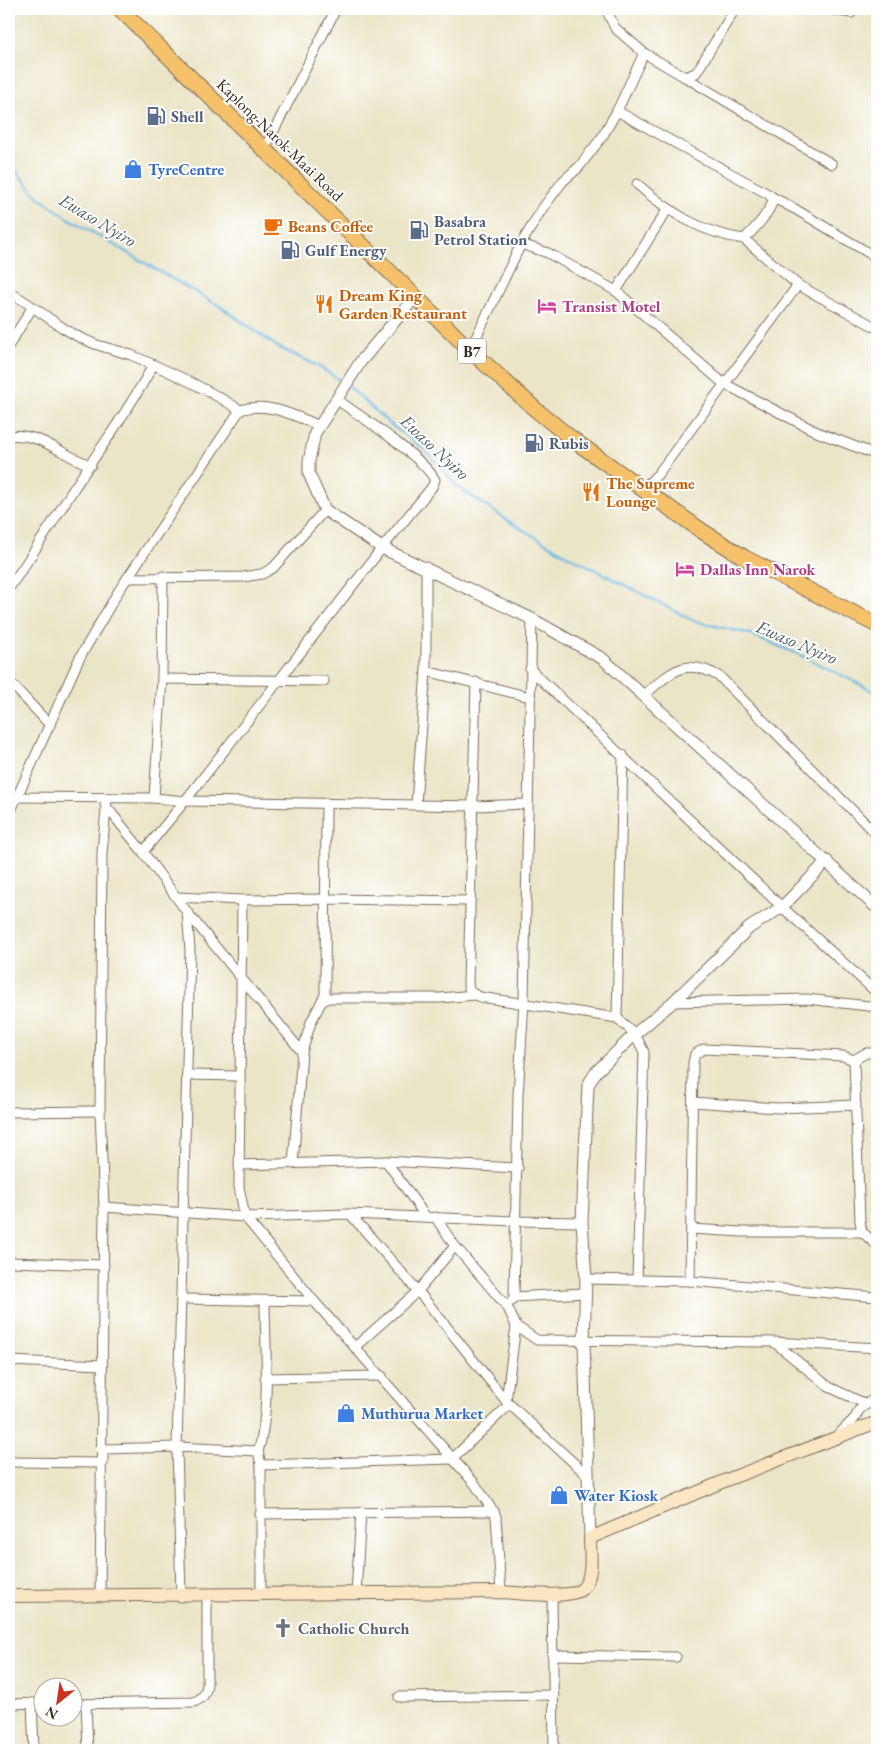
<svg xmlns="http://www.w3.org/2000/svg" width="886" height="1759" font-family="'EB Garamond',serif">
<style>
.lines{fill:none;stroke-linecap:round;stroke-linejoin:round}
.stream{stroke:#69b9e4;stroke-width:2.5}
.minor-casing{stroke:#796b59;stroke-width:11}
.tertiary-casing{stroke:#796b59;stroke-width:13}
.secondary-casing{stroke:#796b59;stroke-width:14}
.trunk-casing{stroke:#796b59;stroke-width:17}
.minor{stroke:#fff;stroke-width:9}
.tertiary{stroke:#fff;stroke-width:11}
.secondary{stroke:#fbe6c4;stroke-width:12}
.trunk{stroke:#f5c16b;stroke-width:15}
.labels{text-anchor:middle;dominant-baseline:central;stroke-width:4;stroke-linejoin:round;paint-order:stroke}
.shield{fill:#fff;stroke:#766a62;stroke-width:1}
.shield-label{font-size:15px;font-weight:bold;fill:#3b2a1e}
.service-label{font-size:16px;font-weight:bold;fill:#4e5e75;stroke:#fff;text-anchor:start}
.street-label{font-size:16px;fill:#3b2a1e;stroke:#fff}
.shop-label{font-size:16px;font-weight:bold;fill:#366cbe;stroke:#fff;text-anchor:start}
.food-label{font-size:16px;font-weight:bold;fill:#c56008;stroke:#fff;text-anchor:start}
.hotel-label{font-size:16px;font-weight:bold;fill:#b23c85;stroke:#fff;text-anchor:start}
.worship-label{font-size:16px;font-weight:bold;fill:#5b616d;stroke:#fff;text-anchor:start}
.water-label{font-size:18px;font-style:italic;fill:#4b5c63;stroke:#fff}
</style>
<rect width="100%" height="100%" fill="#fff"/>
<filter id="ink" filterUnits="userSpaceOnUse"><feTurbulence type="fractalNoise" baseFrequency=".02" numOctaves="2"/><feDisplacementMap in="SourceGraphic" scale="10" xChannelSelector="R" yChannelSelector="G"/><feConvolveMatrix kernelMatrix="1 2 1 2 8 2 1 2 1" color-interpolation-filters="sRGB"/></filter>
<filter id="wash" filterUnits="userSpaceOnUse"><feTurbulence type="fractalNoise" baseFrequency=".0096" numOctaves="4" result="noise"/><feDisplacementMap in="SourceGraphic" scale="20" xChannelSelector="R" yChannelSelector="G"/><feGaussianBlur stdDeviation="1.12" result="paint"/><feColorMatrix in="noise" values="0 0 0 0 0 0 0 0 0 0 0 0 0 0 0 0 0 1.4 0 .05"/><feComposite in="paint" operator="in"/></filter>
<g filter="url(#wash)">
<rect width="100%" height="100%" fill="#ebe5c7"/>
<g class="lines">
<g class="stream">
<path d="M9 163 38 197 71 220 221 307 278 347 318 366 344 383"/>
<path d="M348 386 391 425 424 449 458 487 513 524 565 554 694 621 750 634 807 658 877 693"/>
</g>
</g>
</g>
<g filter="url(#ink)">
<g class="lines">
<g class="minor-casing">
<g id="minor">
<path d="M606 9 615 28 644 53 685 77 696 73 735 9"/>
<path d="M827 9 851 13 855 9"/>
<path d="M685 77 832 164"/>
<path d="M617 111 770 195 773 201C767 216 756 228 744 239L798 285"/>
<path d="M264 150 336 9"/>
<path d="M637 184C669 212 701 233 744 239"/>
<path d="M772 197 795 209 877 258"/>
<path d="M521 244 548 253 616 291 723 383 817 432 877 455"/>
<path d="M616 291 667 210"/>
<path d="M9 292C37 307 60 330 90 342 103 348 118 350 131 355 169 371 206 388 240 410"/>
<path d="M9 345 32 308"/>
<path d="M470 350 521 244 542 209 563 181 579 167 602 137 617 111 644 53"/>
<path d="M9 436C40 431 63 457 91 465"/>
<path d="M644 488 658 474 798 285 877 328"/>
<path d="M127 578 243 577 262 574 273 568 325 510"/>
<path d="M9 588C32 556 52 523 73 490 100 448 130 409 153 365"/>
<path d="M530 669 782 907 877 993"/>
<path d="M426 671 530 697"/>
<path d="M162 679 324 681"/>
<path d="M9 681 50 725"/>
<path d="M476 682 468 985 470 992 480 997 617 1018 635 1034 644 1052 637 1280"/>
<path d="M644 695C672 672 684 656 720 677L877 835"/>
<path d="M9 797 154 798 185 801 474 806 527 804"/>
<path d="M154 798 162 679 163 576"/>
<path d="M416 804 426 671V567"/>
<path d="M105 805 143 852 187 912 302 1052 293 1164"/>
<path d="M9 815 79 659 118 592 240 410C268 401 295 416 320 426"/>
<path d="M143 852 185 801 382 548 432 487 435 480C423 457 360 416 336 399"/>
<path d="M177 897 242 900 327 899 470 901"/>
<path d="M242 900 239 1187 245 1217 314 1301 475 1484 496 1516 501 1592"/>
<path d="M321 1002 328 998H440L475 995"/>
<path d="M673 1002 807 999 877 1007"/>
<path d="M617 1018 623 755"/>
<path d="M302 1052 311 1022 325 995 326 803"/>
<path d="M854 1060 866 1053H877"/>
<path d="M187 1075 239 1076"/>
<path d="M693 1102 778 1108 856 1105"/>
<path d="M9 1112 100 1111"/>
<path d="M386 1161 426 1217"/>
<path d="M239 1165 386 1161 518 1168"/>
<path d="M104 1207 245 1217 350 1214 515 1221 582 1222"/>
<path d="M350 1214 418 1291 506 1401 587 1475"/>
<path d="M435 1217 455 1246 508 1308 516 1326 537 1340 774 1342 877 1348"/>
<path d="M691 1229 742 1232H862"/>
<path d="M9 1262 104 1265"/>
<path d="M586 1279 690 1281 693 1063 695 1054 704 1049 843 1056 854 1060 860 1221 862 1232 877 1245"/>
<path d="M690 1281 877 1297"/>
<path d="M514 1297 518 1095 524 1002 532 619"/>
<path d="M181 1299 314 1301"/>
<path d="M512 1301 514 1297 584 1293"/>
<path d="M775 1343 829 1387 866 1404 877 1403"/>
<path d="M356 1346 418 1291 455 1246"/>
<path d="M9 1361 102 1365"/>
<path d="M265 1378 382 1376"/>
<path d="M506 1401 516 1326"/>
<path d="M839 1434 855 1418 859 1410 877 1396"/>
<path d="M258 1451C271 1413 265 1342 265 1301"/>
<path d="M9 1462 103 1463V1449L177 1447 258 1451 261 1465 452 1459 509 1405"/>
<path d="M260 1514 494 1511"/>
<path d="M261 1594V1465"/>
<path d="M356 1594 361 1512"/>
<path d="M552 1595 554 1750"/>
<path d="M100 1596 104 1207 100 1111 102 853 107 798"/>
<path d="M181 1597 177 1447 190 950 187 912"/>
<path d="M552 1655 676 1657"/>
<path d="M399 1697 554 1695"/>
<path d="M32 1703 34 1750"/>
<path d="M9 1704 42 1703"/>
<path d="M72 1704 194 1702C203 1698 206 1694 207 1684V1596"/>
<path d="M86 1704 88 1750"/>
</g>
</g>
<g class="tertiary-casing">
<g id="tertiary">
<path d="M416 296 361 361 315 433 309 461V474L325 510 382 548 532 619 603 659 877 908"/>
<path d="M590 1538 584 1341 586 1279 582 1222 588 1085 596 1072 635 1034 673 1002 749 928 782 907 827 861"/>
</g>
</g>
<g class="secondary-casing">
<path id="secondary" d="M9 1596 501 1592C518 1593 572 1600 583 1588 594 1576 590 1553 590 1538L729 1479 877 1422"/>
</g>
<g class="trunk-casing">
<path id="trunk" d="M120 9 470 350 535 409 572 439 702 531 745 558 877 625"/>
</g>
<use href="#minor" class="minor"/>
<use href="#tertiary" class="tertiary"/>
<use href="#secondary" class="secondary"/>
<use href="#trunk" class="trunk"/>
</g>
</g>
<defs>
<g id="fuel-bare" transform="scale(1.5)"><path d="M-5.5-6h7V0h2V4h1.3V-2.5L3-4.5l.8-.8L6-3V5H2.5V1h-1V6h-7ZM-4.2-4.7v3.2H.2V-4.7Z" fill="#5c6f8a" stroke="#fff" stroke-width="2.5" paint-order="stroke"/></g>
<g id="shop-bare" transform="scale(1.5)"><path d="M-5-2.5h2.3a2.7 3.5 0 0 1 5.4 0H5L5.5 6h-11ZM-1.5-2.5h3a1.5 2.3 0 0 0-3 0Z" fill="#3f7fe0" stroke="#fff" stroke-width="2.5" paint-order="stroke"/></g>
<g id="cafe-bare" transform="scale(1.5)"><path d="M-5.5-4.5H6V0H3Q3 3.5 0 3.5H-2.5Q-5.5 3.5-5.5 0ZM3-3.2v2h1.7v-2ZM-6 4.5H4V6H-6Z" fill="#e8710a" stroke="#fff" stroke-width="2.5" paint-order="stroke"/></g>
<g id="restaurant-bare" transform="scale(1.5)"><path d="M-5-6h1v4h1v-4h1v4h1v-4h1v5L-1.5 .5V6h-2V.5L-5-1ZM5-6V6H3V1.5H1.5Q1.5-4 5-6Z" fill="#e8710a" stroke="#fff" stroke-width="2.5" paint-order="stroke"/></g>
<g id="hotel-bare" transform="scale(1.5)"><path d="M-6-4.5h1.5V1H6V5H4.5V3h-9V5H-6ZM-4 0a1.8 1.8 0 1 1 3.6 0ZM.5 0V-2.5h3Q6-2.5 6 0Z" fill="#d1479c" stroke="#fff" stroke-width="2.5" paint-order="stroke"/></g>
<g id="church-bare" transform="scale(1.5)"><path d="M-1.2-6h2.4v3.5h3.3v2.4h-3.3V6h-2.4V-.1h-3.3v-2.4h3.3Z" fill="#6b7280" stroke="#fff" stroke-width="2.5" paint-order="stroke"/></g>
</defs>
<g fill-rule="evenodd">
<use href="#fuel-bare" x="156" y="116"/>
<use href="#shop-bare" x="133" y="169"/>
<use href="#cafe-bare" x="273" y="226"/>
<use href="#fuel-bare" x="419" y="230"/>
<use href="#fuel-bare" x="290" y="250"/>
<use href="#restaurant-bare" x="324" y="304"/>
<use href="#hotel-bare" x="547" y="306"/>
<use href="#fuel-bare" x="534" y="443"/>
<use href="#restaurant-bare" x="591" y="492"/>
<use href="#hotel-bare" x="685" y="569"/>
<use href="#shop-bare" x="346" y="1413"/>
<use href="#shop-bare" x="559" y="1495"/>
<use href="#church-bare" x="283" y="1628"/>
</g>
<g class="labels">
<rect class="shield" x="458" y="338.5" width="28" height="25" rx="4"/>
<g class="shield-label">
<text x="472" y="351">B7</text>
</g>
<g class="service-label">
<text x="171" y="116">Shell</text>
<text x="434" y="221">Basabra<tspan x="434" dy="18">Petrol Station</tspan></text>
<text x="305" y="250">Gulf Energy</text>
<text x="549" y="443">Rubis</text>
</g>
<g class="street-label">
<text transform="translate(280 140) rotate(44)">Kaplong-Narok-Maai Road</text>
</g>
<g class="shop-label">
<text x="148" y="169">TyreCentre</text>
<text x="361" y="1413">Muthurua Market</text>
<text x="574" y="1495">Water Kiosk</text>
</g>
<g class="food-label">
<text x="288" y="226">Beans Coffee</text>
<text x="339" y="295">Dream King<tspan x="339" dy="18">Garden Restaurant</tspan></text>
<text x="606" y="483">The Supreme<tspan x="606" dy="18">Lounge</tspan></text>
</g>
<g class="hotel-label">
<text x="562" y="306">Transist Motel</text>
<text x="700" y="569">Dallas Inn Narok</text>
</g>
<g class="worship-label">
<text x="298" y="1628">Catholic Church</text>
</g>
<g class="water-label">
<text transform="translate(98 220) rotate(31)">Ewaso Nyiro</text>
<text transform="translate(435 447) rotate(43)">Ewaso Nyiro</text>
<text transform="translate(797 642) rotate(23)">Ewaso Nyiro</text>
</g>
</g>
<rect width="886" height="1759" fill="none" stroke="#fff" stroke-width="30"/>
<g transform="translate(58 1702) rotate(210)"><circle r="24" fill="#ffffff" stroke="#b1aaa5"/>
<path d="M0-4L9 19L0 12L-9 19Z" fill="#c8321e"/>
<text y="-8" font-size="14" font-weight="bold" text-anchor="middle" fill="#3b2a1e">N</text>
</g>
</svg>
